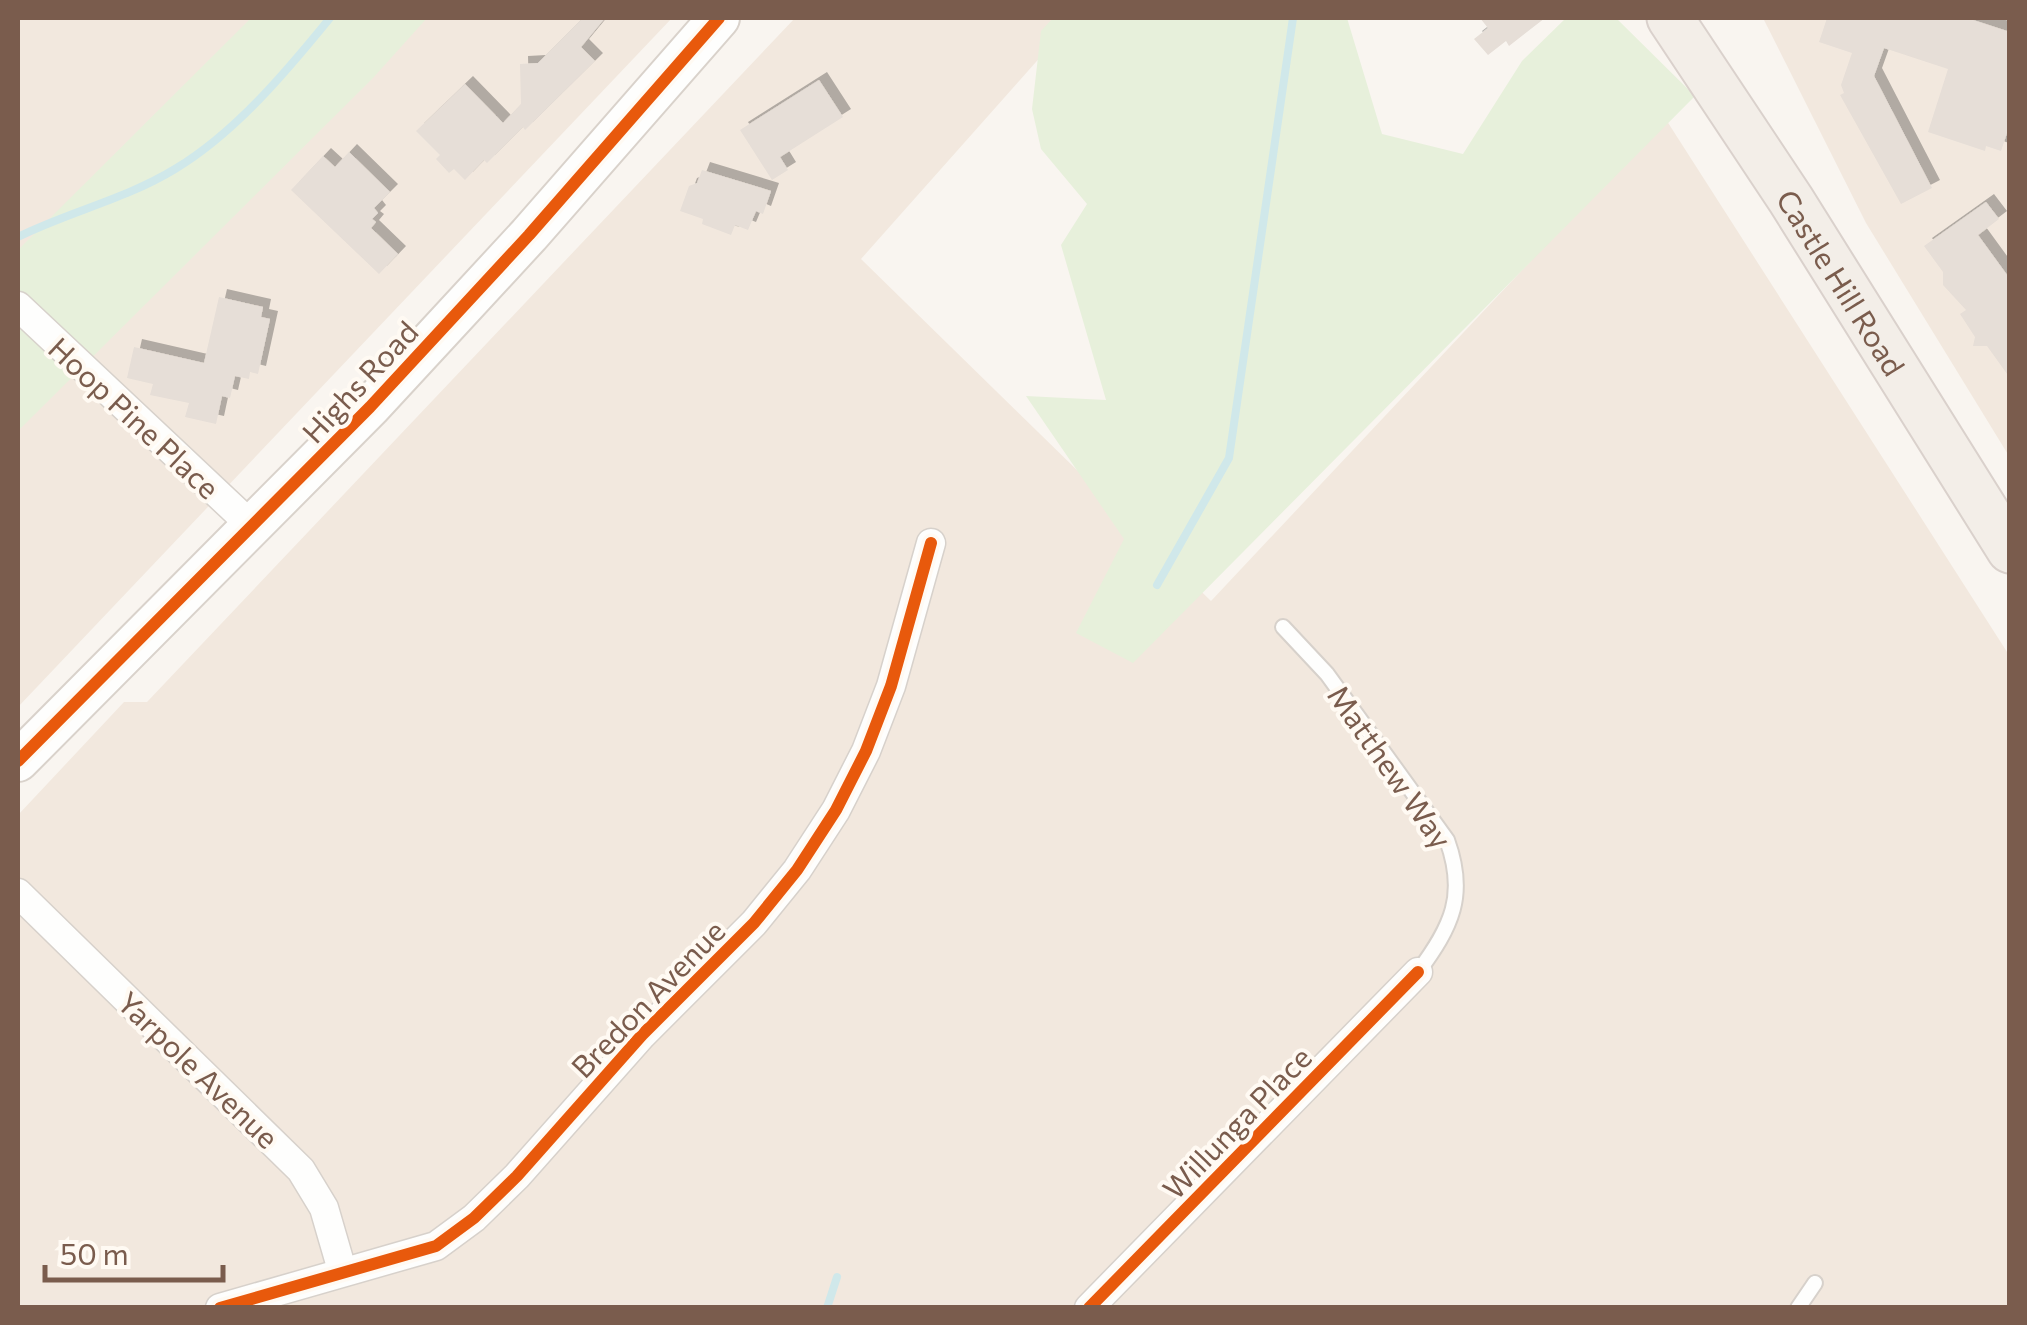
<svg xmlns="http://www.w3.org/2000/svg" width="2027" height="1325" font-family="Commissioner,sans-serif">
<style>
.residential{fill:#f2e8de}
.green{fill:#e7f0db}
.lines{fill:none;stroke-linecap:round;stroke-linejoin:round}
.stream{stroke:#d0e8ea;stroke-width:8}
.building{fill:#e6ded7;filter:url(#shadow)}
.lane-casing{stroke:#d7d1cb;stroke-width:18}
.street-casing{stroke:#d7d1cb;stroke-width:31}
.secondary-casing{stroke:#d9d2cb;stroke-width:44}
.primary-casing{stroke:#dad1cc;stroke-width:49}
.lane{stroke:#fefefd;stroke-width:14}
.street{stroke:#fefefd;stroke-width:28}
.secondary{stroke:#fefefd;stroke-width:40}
.primary{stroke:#f3eee8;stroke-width:45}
.cycleway-casing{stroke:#fffaf3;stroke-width:19}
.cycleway{stroke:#e8590c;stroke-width:12}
.labels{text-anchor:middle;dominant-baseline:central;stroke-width:8;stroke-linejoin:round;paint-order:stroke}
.street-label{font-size:30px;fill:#7a5c4d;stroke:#fffaf3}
</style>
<defs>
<filter id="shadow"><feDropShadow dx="8" dy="-8" stdDeviation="0" flood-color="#0004"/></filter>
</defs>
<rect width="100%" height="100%" fill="#f9f5f0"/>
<g class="residential">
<path d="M18 18H672L18 707Z"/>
<path d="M795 18H1075L861 259 1211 601 1665 118 2009 655V1307H18V815L124 702H147Z"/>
<path d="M1763 18H2009V456L1866 223Z"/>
</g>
<g class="green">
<path d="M251 18H427L373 78 18 431V250Z"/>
<path d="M1053 18H1347L1382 134 1463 154 1522 61 1566 18H1616L1695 96 1133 663 1076 633 1124 539 1026 396 1106 400 1061 245 1087 204 1041 149 1032 109 1041 31Z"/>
</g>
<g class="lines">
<g class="stream">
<path d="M18 237C68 212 126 199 175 169 235 133 286 72 330 18"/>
<path d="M1157 585 1229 458 1293 18"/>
<path d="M827 1308 837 1277"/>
</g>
</g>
<g class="building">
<path d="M583 18H605L581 47 595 61 525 130 523 127 487 163 484 160 465 180 454 169 449 173 436 159 440 155 416 131 465 84 503 123 521 104 520 64 538 63Z"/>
<path d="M1480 18H1545L1509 46 1506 41 1488 55 1474 39 1488 28Z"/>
<path d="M1827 18H1967L2010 32V124L2001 151 1986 146 1985 151 1928 132 1948 69 1884 48 1874 76 1932 188 1901 204 1840 95 1844 93 1841 85 1852 53 1819 42Z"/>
<path d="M819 80 843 117 780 157 788 170 772 180 740 130Z"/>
<path d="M349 152 390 192 374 208 378 213 372 219 376 222 371 228 398 254 379 274 291 190 323 156 335 167Z"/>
<path d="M702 170 771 191 763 214 756 211 748 230 735 225 731 235 702 224 703 219 680 211 689 186 697 183Z"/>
<path d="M1986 202 1999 219 1978 235 2010 279V378L1987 346H1973L1975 337 1960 314 1966 310 1943 285V272L1924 246Z"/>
<path d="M219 297 263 307 261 317 270 319 258 374 250 372 249 379 235 376 230 398 222 396 216 424 185 417 189 403 150 395 153 384 127 378 134 347 204 363Z"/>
</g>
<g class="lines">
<g class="lane-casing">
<g id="lane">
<path d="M1283 627 1327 674 1447 840C1467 895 1452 926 1418 972"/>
<path d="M1798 1308 1815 1283"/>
</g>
</g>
<g class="street-casing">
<g id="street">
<path d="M18 306 253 527"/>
<path d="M18 893 301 1170 324 1208 342 1270"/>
<path d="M220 1308 436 1246 474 1218 517 1176 642 1035 754 923 797 870 836 810 866 751 891 686 931 543"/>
<path d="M1089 1308 1418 972"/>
</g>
</g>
<g class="secondary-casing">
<path id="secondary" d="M18 761 370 407 529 235 719 18"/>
</g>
<g class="primary-casing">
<g id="primary">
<path id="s1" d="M1670 18 1791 200 2010 550"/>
</g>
</g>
<use href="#lane" class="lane"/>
<use href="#street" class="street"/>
<use href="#secondary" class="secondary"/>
<use href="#primary" class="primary"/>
<g class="cycleway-casing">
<g id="cycleway">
<path d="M18 761 370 407 529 235 719 18"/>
<path d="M220 1308 436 1246 474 1218 517 1176 642 1035 754 923 797 870 836 810 866 751 891 686 931 543"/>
<path d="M1089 1308 1418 972"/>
</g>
</g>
<use href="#cycleway" class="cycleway"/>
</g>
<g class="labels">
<g class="street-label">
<text stroke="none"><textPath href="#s1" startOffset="315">Castle Hill Road</textPath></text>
<text transform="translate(359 381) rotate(-47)">Highs Road</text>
<text transform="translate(135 417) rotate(43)">Hoop Pine Place</text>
<text transform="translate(1391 766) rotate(55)">Matthew Way</text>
<text transform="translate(647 998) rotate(-46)">Bredon Avenue</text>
<text transform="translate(199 1069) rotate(44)">Yarpole Avenue</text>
<text transform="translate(1236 1122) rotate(-46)">Willunga Place</text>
</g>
</g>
<rect width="2027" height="1325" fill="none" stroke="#7a5c4d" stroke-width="40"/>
<path d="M45 1265v15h178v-15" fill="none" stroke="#7a5c4d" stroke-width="5"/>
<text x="60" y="1265" font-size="30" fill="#7a5c4d" stroke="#fffaf3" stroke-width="8" paint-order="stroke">50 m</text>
</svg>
